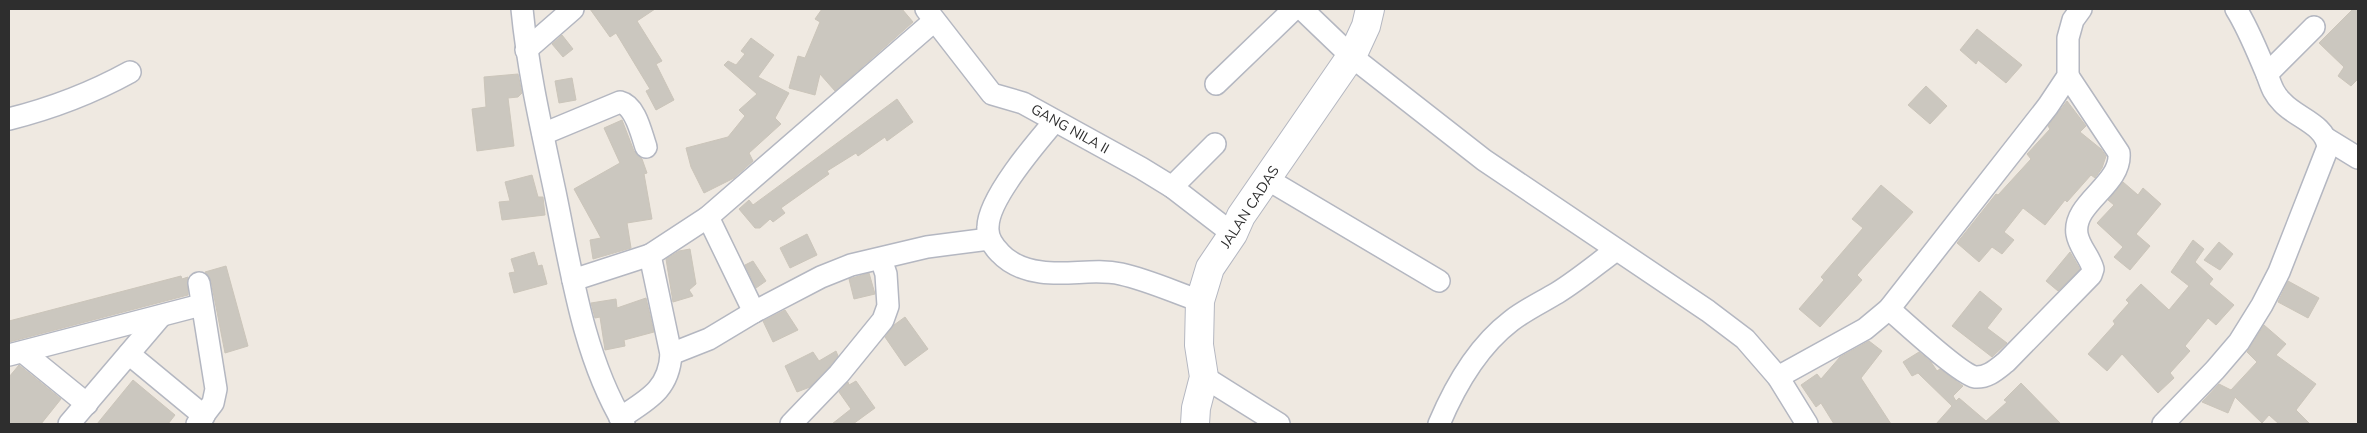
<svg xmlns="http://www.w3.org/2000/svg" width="2367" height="433" font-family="'Nunito Sans',sans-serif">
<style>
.building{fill:#cbc7bf;stroke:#cbc5ba}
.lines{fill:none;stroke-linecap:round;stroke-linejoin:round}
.street-casing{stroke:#b4b7c1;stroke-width:24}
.secondary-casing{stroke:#b4b7c1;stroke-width:30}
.street{stroke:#fff;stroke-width:21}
.secondary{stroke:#fff;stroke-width:28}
.labels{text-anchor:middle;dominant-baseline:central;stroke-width:4;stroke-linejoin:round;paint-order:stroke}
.street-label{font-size:14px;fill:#2e2e2e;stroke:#fff}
</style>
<rect width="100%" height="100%" fill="#efe9e1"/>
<g class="building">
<path d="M590 9H655L637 21 662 61 656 64 674 100 656 110 646 91 650 89 616 33 610 37Z"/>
<path d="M822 9H902L913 22 835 91 820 74 815 95 789 88 798 56 805 58 820 22 815 19Z"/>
<path d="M2353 9H2358V81L2357 80 2351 86 2338 76 2344 67 2319 43Z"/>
<path d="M1977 29 2022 65 2006 83 1978 60 1976 64 1960 50Z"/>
<path d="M562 35 573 49 563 57 552 44Z"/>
<path d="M751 38 774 55 758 77 789 93 775 118 781 124 749 153 753 161 734 178 704 193 691 167 686 148 728 137 745 116 739 110 757 94 724 65 728 61 736 65 745 54 741 51Z"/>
<path d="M518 74 522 93 518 97 508 98 514 146 477 151 472 109 486 107 484 77Z"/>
<path d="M572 78 576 100 559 103 555 81Z"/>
<path d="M1926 86 1947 106 1930 124 1908 105Z"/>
<path d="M897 99 913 122 887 141 885 137 858 156 856 153 827 171 829 174 781 208 785 213 773 222 770 219 760 228H755L739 209 749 200 753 205Z"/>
<path d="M2067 101 2086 126 2080 132 2101 149 2106 156 2102 168 2095 178 2091 175 2067 202 2065 200 2045 225 2023 208 2004 232 2014 240 2002 254 1992 247 1979 262 1957 243 1996 194 1998 195 2031 159 2027 154 2050 129 2048 126Z"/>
<path d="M622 120 634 151 642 159 647 173 644 174 652 219 627 223 631 248 593 259 590 240 601 238 574 189 620 163 604 128Z"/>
<path d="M532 175 538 197H543L545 215 502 220 499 202 510 201 505 182Z"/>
<path d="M2123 182 2138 195 2143 188 2161 204 2136 234 2150 246 2130 270 2114 257 2123 247 2097 223 2114 205 2108 200Z"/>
<path d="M1881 185 1913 212 1857 275 1862 280 1820 327 1799 309 1824 280 1821 277 1863 228 1852 219Z"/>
<path d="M807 234 817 255 790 268 780 248Z"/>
<path d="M2193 240 2204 249 2195 262 2213 279 2209 284 2234 305 2216 325 2208 318 2185 346 2190 351 2170 373 2174 378 2158 393 2122 354 2107 371 2088 354 2115 324 2113 321 2129 303 2126 300 2141 284 2169 310 2189 286 2171 272Z"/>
<path d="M2219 242 2233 254 2220 270 2204 260Z"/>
<path d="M690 249 696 284 689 290 693 296 673 302 666 259 679 251Z"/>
<path d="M534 252 538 266 542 265 547 284 514 293 509 273 515 272 511 259Z"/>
<path d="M2070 252 2080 269 2058 291 2046 281Z"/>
<path d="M753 261 766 281 756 288 745 265Z"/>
<path d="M226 266 248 346 225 353 211 281 205 272Z"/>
<path d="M869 273 875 294 854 299 849 279Z"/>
<path d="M181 276 182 279 188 277V295L9 342V321Z"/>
<path d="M2288 281 2319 298 2308 318 2278 302Z"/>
<path d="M1980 291 2002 309 1987 328 2007 343 1992 357 1952 326Z"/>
<path d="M646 298 654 332 624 340 625 346 605 350 600 317 595 318 591 303 616 299 617 308Z"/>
<path d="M785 310 798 330 773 342 763 321Z"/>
<path d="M905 317 928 349 905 366 885 337 894 325Z"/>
<path d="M2264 325 2286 344 2276 355 2316 384 2296 410 2310 424H2279L2269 415 2262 423 2235 397 2228 413 2202 402 2219 384 2231 390 2257 362 2247 352Z"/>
<path d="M1869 341 1882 351 1861 378 1891 424H1834L1821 403 1816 407 1801 385 1817 374 1821 379 1840 357Z"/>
<path d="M836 351 838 356 830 366 810 387 797 392 785 366 813 352 819 361Z"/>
<path d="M1919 352 1931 362 1937 371 1940 369 1963 386 1953 396 1956 401 1959 398 1986 421 2007 402 2004 400 2021 383 2061 424H1936L1952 406 1918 373 1912 376 1903 362Z"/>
<path d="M19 365 61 399 41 424H9V377Z"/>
<path d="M133 380 175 415 168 424H97Z"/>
<path d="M856 381 875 408 853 424H832L851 409 839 392 848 382 849 385Z"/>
</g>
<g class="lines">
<g class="street-casing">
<g id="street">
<path d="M522 9C528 71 542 131 555 192 571 269 583 356 624 424"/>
<path d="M926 9 992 94 1023 103 1141 168 1172 187 1233 234"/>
<path d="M1302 9 1351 56 1484 160 1708 311 1745 339 1778 377 1807 424"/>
<path d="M526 50 573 9"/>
<path d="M2267 74 2314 27"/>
<path d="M1216 84 1294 9"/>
<path d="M9 119C53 108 90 94 130 72"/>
<path d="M1054 122C1036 143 988 199 988 227 987 238 993 246 1000 253 1011 265 1026 270 1041 272 1068 276 1095 268 1121 274 1148 280 1174 292 1200 301"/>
<path d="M543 134 620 102C636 106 641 133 646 147"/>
<path d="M2327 139 2358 158"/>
<path d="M1267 179 1439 281"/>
<path d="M1172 187 1215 144"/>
<path d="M708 217 754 312"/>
<path d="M573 280 650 255"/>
<path d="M1889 309C1904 322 1960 374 1975 377 1988 378 1997 369 2006 362L2091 275 2093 269C2090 257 2079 247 2077 234 2072 203 2122 185 2119 153L2068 76"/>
<path d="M23 352 87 404"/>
<path d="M129 354 204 416"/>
<path d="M671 354 709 339 754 312 821 277 851 265 927 247 989 239"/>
<path d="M9 355 201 305"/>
<path d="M1204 377 1279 424"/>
<path d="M1778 377 1865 329 1889 309 2048 106 2068 76V38L2073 20 2081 9"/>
<path d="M620 418C647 400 669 390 671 354L650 255 708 217 934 21"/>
<path d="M69 424 161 316"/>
<path d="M197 424 213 403 216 389 199 283"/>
<path d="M791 424 839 374 883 320 888 306 886 274 881 259"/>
<path d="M1439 424C1455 386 1477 347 1511 321 1525 310 1542 302 1557 293 1578 280 1597 264 1616 250"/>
<path d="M2163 424 2215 370 2239 342 2262 305 2279 272 2328 147C2325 124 2296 118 2282 102 2272 92 2271 84 2266 72 2257 51 2248 28 2236 9"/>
</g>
</g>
<g class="secondary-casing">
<path id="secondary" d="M1195 424 1196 408 1204 377 1199 345 1200 301 1210 268 1233 234 1241 216 1354 52 1366 26 1370 9"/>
</g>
<use href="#street" class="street"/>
<use href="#secondary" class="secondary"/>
</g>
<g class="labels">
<g class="street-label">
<text transform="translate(1070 129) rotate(29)">GANG NILA II</text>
<text transform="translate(1250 207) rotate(-57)">JALAN CADAS</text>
</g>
</g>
<rect width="2367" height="433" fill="none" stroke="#2e2e2e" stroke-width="20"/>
</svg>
